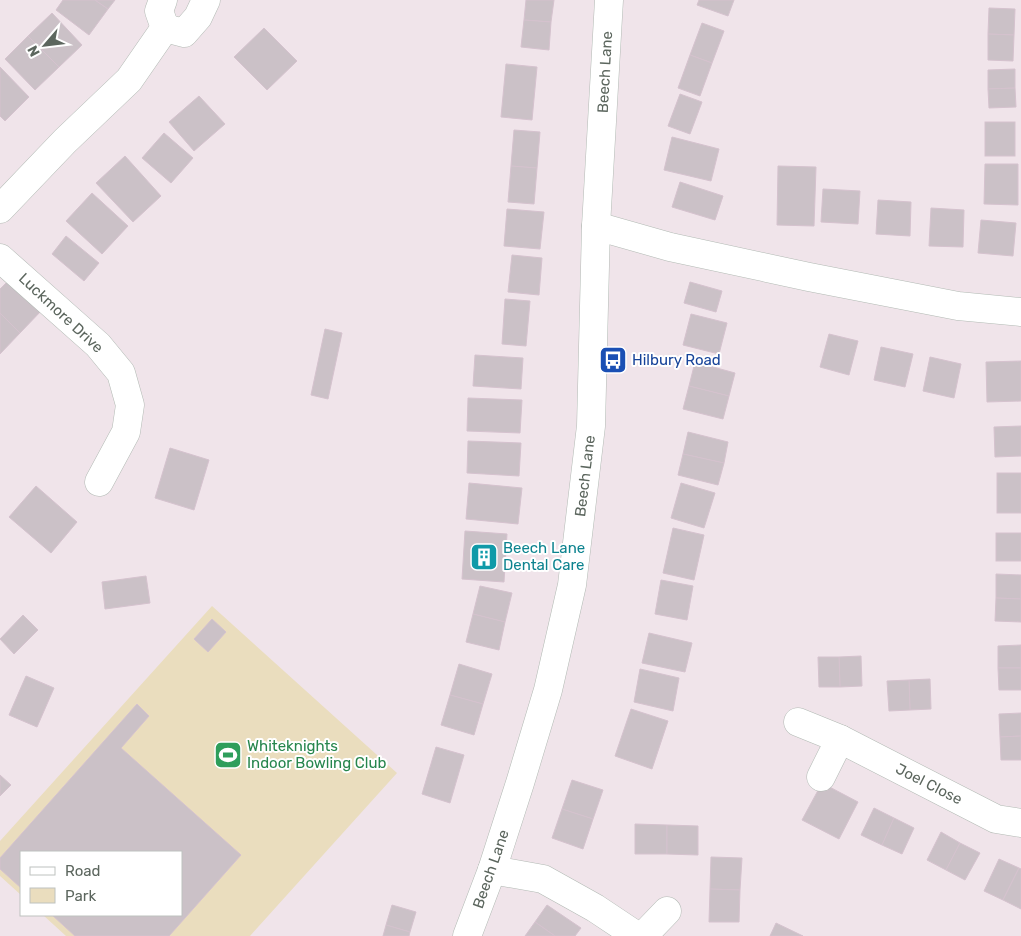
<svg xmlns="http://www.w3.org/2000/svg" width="1021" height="936" font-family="Rubik,sans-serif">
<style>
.green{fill:#eaddbe}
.building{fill:#cbc1c7;stroke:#d5c2ce}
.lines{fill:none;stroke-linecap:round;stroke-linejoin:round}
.minor-casing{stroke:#b2bab4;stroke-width:29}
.tertiary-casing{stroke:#b2bab4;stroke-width:29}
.minor{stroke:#fff;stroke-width:28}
.tertiary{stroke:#fff;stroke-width:28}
.labels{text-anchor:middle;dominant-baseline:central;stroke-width:4;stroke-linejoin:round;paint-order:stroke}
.street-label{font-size:15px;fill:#5c665e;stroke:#fff}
.transit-label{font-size:15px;fill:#164399;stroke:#fff;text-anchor:start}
.culture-label{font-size:15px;fill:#0d838f;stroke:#fff;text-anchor:start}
.leisure-label{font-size:15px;fill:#27864d;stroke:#fff;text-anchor:start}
</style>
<rect width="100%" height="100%" fill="#f0e4ea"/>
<path class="green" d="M212 606 397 773 250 936H66L43 915H181V852H21V895L0 876V841Z"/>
<g class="building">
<path d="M63 0H95L108 9 89 35 56 10Z"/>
<path d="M95 0H115L108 9Z"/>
<path d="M526 0H554L551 22 524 20Z"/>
<path d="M699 0H734L728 16 697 5Z"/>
<path d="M989 8 1015 9 1014 35 988 34Z"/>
<path d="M52 13 82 45 59 67 28 36Z"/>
<path d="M524 20 551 22 549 50 521 47Z"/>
<path d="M702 23 724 31 712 63 690 55Z"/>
<path d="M264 28 297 61 267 90 234 57Z"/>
<path d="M988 34 1014 35 1013 61 988 60Z"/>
<path d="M28 36 59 67 35 90 5 59Z"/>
<path d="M690 55 712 63 700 96 678 88Z"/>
<path d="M506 64 537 67 532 120 501 117Z"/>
<path d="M0 67 29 97 5 121 0 116Z"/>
<path d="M1015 69V88L988 89V70Z"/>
<path d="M1015 88 1016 107 989 108 988 89Z"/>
<path d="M680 94 702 102 690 134 668 126Z"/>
<path d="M199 96 225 124 194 151 169 122Z"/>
<rect x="985" y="122" width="30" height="34"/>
<path d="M514 130 540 132 537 168 511 166Z"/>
<path d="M164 133 193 158 171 183 142 158Z"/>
<path d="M672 137 719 149 711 181 664 170Z"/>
<path d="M125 156 161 196 133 222 96 183Z"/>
<path d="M985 164H1018V205L984 204Z"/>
<path d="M511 166 537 168 534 204 508 202Z"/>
<path d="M778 166 816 167 814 226 777 225Z"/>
<path d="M680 182 723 196 715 220 672 207Z"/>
<path d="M823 189 860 191 858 224 821 222Z"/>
<path d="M92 193 128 226 102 254 66 221Z"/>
<path d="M878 200 911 202 910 236 876 234Z"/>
<path d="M931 208 964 210 963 247 929 246Z"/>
<path d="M507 209 544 212 540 249 504 246Z"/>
<path d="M981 220 1016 223 1013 256 978 253Z"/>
<path d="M66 236 99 263 84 281 52 254Z"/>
<path d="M512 255 542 258 539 295 508 292Z"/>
<path d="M10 279 42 310 20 333 0 313V289Z"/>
<path d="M690 282 722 291 716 312 684 303Z"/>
<path d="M505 299 530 301 526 346 502 344Z"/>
<path d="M0 313 20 333 0 354Z"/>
<path d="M691 314 727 323 719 354 683 345Z"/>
<path d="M325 329 342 333 328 399 311 395Z"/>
<path d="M829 334 858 341 849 375 820 367Z"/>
<path d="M881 347 913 354 905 387 874 380Z"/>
<path d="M475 355 523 358 521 389 473 386Z"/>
<path d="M930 357 961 364 954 398 923 391Z"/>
<path d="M1021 361V401L987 402 986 362Z"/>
<path d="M695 362 735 373 729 396 689 386Z"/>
<path d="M689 386 729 396 723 419 683 409Z"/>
<path d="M468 398 522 400 520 433 467 431Z"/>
<path d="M1021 426V456L995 457 994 427Z"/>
<path d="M688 432 728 442 724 463 683 454Z"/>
<path d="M468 441 521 443 519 476 467 473Z"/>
<path d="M170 448 209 460 194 510 155 498Z"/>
<path d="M683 454 724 463 718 485 678 475Z"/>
<rect x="997" y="473" width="24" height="40"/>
<path d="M469 483 522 488 518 524 466 519Z"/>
<path d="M681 483 715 493 704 528 671 518Z"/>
<path d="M36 486 77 522 51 553 9 517Z"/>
<path d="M673 528 704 535 694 580 663 573Z"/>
<path d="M465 531 507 534 504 582 462 579Z"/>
<rect x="996" y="533" width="25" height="28"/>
<path d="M996 574 1021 575V599L996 598Z"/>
<path d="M146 576 150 603 105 609 102 582Z"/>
<path d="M661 580 693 586 687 620 655 614Z"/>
<path d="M480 586 512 593 505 622 473 614Z"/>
<path d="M996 598 1021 599V622L995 621Z"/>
<path d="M473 614 505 622 499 650 466 642Z"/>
<path d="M23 615 38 630 14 654 0 639Z"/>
<path d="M212 619 226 632 208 652 194 639Z"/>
<path d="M649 633 692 643 685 672 642 663Z"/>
<path d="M1021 645V668H998V646Z"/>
<path d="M861 656 862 686 840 687 839 657Z"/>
<path d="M818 657H839L840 687H819Z"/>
<path d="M459 664 492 674 483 704 450 695Z"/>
<path d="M998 668H1021V690H999Z"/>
<path d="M640 669 679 678 673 711 634 702Z"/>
<path d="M26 676 54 688 37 727 9 715Z"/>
<path d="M930 679 931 709 910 710 909 680Z"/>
<path d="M909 680 910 710 889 711 887 681Z"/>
<path d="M450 695 483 704 474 735 441 725Z"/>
<path d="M137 704 149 716 121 748 241 855 169 936H75L52 915H181V852H21V888L0 869V858Z"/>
<path d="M631 709 668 721 652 769 615 756Z"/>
<path d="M1021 713V736L1000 737 999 714Z"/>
<path d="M1021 736V760H1001L1000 737Z"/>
<path d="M436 747 464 755 450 803 422 794Z"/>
<path d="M0 775 11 785 0 796Z"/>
<path d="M572 780 603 790 593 819 562 809Z"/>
<path d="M822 783 858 802 839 839 802 820Z"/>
<path d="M874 808 894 818 882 845 861 835Z"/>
<path d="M562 809 593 819 583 849 552 838Z"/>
<path d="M894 818 914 828 902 854 882 845Z"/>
<path d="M635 824 667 825V854H635Z"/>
<path d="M667 825 698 826V855L667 854Z"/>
<path d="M941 832 960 843 946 870 927 860Z"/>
<path d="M960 843 980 853 965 880 946 870Z"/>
<path d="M711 857 742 858 740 890 710 889Z"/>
<path d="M999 859 1019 868 1003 900 984 891Z"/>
<path d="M1019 868 1021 869V909L1003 900Z"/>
<path d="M710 889 740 890 739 922H709Z"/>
<path d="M392 905 416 912 410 932 386 925Z"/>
<path d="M547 905 581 928 575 936H555L535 922Z"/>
<path d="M535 922 555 936H525Z"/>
<path d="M776 923 803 936H770Z"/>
<path d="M386 925 410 932 409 936H383Z"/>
</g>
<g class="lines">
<g class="minor-casing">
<g id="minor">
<path d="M163 0 159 11 165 28"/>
<path d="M165 28 184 33 198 17 206 0"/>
<path d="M0 209 65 141 129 80 165 28"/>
<path d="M596 226 670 247 809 277 958 306 1021 312"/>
<path d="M0 258 98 345 121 373 130 405 126 432 99 482"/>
<path d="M798 722 840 739 996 819 1021 823"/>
<path d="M821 777 840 739"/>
<path d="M492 870 543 879 595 908 637 936"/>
<path d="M643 936 667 911"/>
</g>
</g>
<g class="tertiary-casing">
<path id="tertiary" d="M467 936 492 870 520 783 548 690 572 585 591 426 596 226 609 0"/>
</g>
<use href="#minor" class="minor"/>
<use href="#tertiary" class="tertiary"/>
</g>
<defs>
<g id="bus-square" transform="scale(1.4375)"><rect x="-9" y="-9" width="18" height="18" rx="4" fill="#1a4fb4" stroke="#fff"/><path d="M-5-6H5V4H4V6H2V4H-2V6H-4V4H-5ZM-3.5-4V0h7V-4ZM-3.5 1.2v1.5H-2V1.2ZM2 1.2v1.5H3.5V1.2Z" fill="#fff"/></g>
<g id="building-square" transform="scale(1.4375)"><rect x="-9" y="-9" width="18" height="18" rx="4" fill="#0f9aa8" stroke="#fff"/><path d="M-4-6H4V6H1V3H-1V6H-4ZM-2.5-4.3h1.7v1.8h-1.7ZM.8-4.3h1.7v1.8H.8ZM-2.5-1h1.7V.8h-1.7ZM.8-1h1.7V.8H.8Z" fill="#fff"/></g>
<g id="stadium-square" transform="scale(1.4375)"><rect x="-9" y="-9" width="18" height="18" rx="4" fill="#2e9e5b" stroke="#fff"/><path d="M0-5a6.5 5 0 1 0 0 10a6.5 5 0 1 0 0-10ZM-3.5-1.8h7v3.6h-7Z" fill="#fff"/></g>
</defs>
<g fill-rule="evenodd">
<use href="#bus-square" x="613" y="360"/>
<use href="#building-square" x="484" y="557"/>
<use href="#stadium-square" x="228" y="755"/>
</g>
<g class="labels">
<g class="street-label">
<text transform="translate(605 72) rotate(-87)">Beech Lane</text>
<text transform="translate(61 313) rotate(43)">Luckmore Drive</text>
<text transform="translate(585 476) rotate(-83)">Beech Lane</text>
<text transform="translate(929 784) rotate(27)">Joel Close</text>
<text transform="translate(491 869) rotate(-71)">Beech Lane</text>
</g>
<g class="transit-label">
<text x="632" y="360">Hilbury Road</text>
</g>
<g class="culture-label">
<text x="503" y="548">Beech Lane<tspan x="503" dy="17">Dental Care</tspan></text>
</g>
<g class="leisure-label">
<text x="247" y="746">Whiteknights<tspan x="247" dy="17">Indoor Bowling Club</tspan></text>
</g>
</g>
<rect x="20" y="851" width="162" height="65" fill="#ffffff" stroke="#bec2bf"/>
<rect x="30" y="867" width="25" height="8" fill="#ffffff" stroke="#bec2bf"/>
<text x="65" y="876" font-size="15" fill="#5c665e">Road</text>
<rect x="30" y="888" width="25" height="15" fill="#eaddbe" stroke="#bec2bf"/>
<text x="65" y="901" font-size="15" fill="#5c665e">Park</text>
<g transform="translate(45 45) rotate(242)" stroke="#ffffff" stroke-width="4" paint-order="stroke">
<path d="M0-4L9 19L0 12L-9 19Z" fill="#5c665e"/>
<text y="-8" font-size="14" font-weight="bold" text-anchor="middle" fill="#5c665e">N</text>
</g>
</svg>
